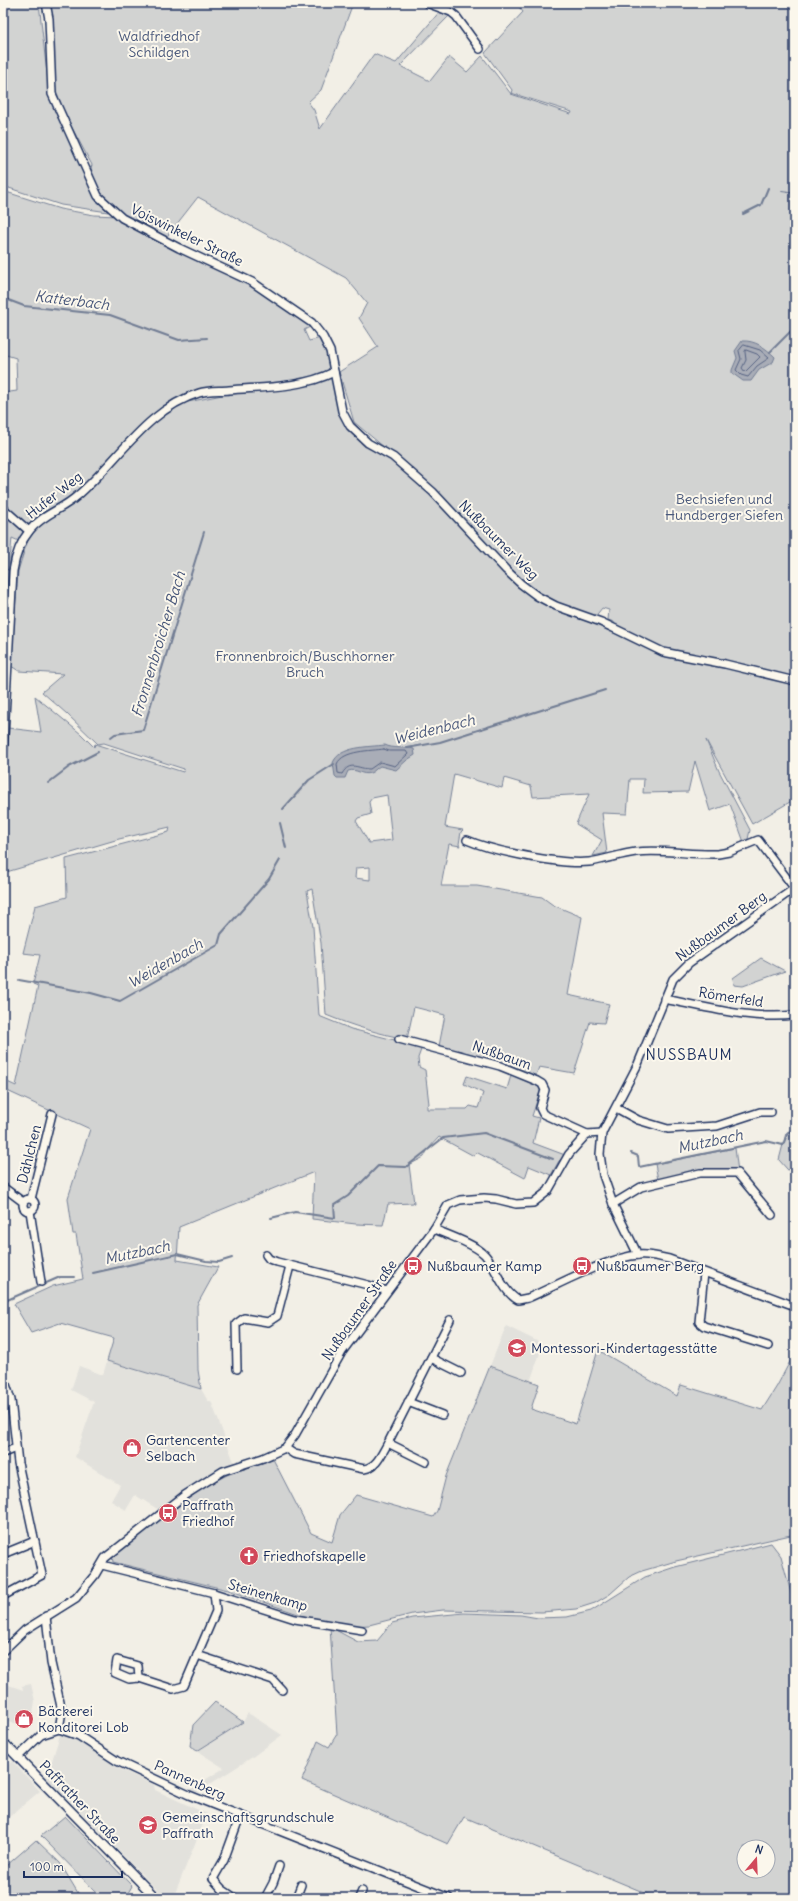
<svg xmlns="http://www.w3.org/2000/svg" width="798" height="1901" font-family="Delius,sans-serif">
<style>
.built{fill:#e2e1dc}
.green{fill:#d2d3d2;stroke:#768198;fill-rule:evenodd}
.water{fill:#a9adb7;stroke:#707b93}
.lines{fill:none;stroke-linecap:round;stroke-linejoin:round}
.shore{stroke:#546182;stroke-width:1}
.stream{stroke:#707b93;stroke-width:2}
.minor-casing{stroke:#1b2f5e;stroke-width:10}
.major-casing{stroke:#1b2f5e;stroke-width:11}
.minor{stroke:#fbf7ec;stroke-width:7}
.major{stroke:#fbf7ec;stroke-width:8}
.labels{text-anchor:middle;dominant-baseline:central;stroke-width:4;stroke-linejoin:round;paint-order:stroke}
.park-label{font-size:14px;fill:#49587b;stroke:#fbf7ec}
.street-label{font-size:14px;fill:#1b2f5e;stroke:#fbf7ec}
.poi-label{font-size:14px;fill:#1b2f5e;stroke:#fbf7ec;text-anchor:start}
.water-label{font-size:15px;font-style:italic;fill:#465579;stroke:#fbf7ec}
.neighbourhood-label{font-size:15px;letter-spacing:1px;fill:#1b2f5e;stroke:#fbf7ec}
</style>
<rect width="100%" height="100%" fill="#f2efe6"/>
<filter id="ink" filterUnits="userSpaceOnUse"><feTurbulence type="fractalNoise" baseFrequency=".025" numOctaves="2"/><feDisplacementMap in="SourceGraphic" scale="8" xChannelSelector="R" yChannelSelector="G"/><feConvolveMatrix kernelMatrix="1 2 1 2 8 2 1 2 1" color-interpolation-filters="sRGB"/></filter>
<g filter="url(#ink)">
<g class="built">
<path d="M506 1326 543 1344 530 1382 490 1366Z"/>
<path d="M107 1361 201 1389 208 1401H211L234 1462 192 1484 159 1510 135 1495 126 1510 111 1501 120 1485 75 1457 94 1402 71 1390 79 1366 103 1375Z"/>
<path d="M3 1683 23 1690 22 1686 31 1684 35 1701 31 1725 14 1723 3 1719Z"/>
<path d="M248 1713 282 1735 251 1758 196 1793 189 1790 224 1768 197 1751 243 1722Z"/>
<path d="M60 1735 76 1738 92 1746 91 1748 116 1767 154 1785 155 1790 207 1814 173 1898H165L64 1795 61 1800 45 1783Z"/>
<path d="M12 1761 40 1791 3 1822V1770Z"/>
</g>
<g class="green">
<path d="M3 3H39L49 92 57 116 81 159 96 198 108 212 61 205 3 186Z"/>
<path d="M47 3H353L321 90 308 102 314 110 320 129 374 54 396 63 441 10 451 14 400 66 430 81 449 57 467 72 482 56 511 94 571 114 572 112 511 93 512 90 485 53 523 12 516 3H795V799L752 824 706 740 719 771 750 830 748 839 744 842 730 804 710 811 695 761 688 792 643 793 644 779H630L627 814 602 813 607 853 593 856 602 840 576 824 589 794 533 797 531 786 504 778 502 788 454 774 445 827 463 830 461 832 459 844 460 846 449 844 441 886H477L542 897 553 905 582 917 568 995 609 1004 604 1023 590 1022 574 1073 539 1067 535 1078 480 1056 439 1046 445 1015 414 1007 407 1039C379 1034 353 1026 326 1015L321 943 312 889 307 891 313 927 319 1016 351 1029 422 1047 418 1058 419 1067 425 1070 429 1104 427 1105V1109H467L470 1106 478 1108 483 1093 464 1084 467 1076 507 1089 512 1072 534 1082 533 1084 541 1088 532 1116 539 1118 533 1143 565 1155 559 1161 551 1175 529 1166 525 1178 476 1152 474 1156 439 1137 428 1149 424 1157 409 1165 414 1203 388 1204 383 1225 356 1224 312 1219 314 1172 179 1227 177 1260 218 1267 197 1305 198 1370 201 1389 107 1361 114 1338 60 1323 31 1333 14 1304 53 1286 83 1279 76 1234H73L68 1198 90 1129 3 1089V1080L16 1086 38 986 33 984 40 955 23 953 35 906 67 897 66 859 169 832 170 827 119 839 3 873V831L8 728 41 732 35 696 81 734 94 747 95 744 183 772 184 769 104 743 98 744 67 714 42 692 63 674 19 671 11 666 18 571 27 542 35 527 65 507 159 419 183 403 227 394 316 384 335 374 350 423 431 492 434 489 354 422 339 372 378 347 359 318 367 303 346 278 198 197 165 239C144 227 116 217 102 197 96 189 94 178 91 168L92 165 64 113 56 90ZM602 608 609 610 608 620 614 622 615 627 611 632 598 626 594 618ZM387 795 392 840 369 843 356 821 358 818 371 814 369 802 372 798ZM370 867V880L355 878 356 868Z"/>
<path d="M3 191 60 209 94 215 117 216C181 248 259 278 310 327L304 330 309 341 321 338 334 371 315 378 181 398 71 498 27 525 3 505V393L17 391 16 358 3 354 4 349Z"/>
<path d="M3 511 23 532 21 542 12 538 9 570 3 569Z"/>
<path d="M761 958 785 971 743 986 734 985 733 978Z"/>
<path d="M795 1131V1178L779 1160 786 1133Z"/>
<path d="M735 1148 738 1172 717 1169 658 1180 655 1164Z"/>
<path d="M598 1350 677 1396 681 1385 762 1410 777 1386 795 1352V1534L676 1561 642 1571 629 1577 610 1594 595 1603 576 1609 542 1612 443 1610 412 1614 369 1625 352 1626 307 1617 228 1590 113 1562 112 1556 207 1485 229 1474 273 1459 311 1533 332 1542 340 1515 356 1495 433 1517 437 1511 446 1476 490 1366 539 1384 531 1409 576 1424Z"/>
<path d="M771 1543 781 1556 795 1608V1898H653L650 1895 464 1817 448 1844 302 1780 318 1741 329 1747 337 1734 330 1627 358 1642 377 1641 392 1623 412 1618 464 1613 521 1615 538 1618 567 1617 591 1611 645 1577 675 1567ZM744 1847H768V1871H744Z"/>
<path d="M215 1702 243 1722 197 1751 190 1746 193 1725Z"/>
<path d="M65 1816 132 1886 125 1898H102L41 1836Z"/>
<path d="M36 1840 60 1863 81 1898H3V1864L6 1866Z"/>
</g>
<g class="water">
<path d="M742 341C755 340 766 348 775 357L773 362 759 370 751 381H743L732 373V370L737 358 735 351Z"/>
<path d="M385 745C392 749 406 747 414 749L415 755 407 760 396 770 380 766C376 768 374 772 370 773 362 776 357 768 348 771L345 778H337L335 776 333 763C339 746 369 747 385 745Z"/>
</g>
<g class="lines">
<g class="shore">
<path d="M744 345 760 350 769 358 757 366 748 377 741 375 736 370 741 359 739 351Z"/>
<path d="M746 350 757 354 760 357 745 372 742 368 746 360 745 352Z"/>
<path d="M384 749 389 751H406L408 754 395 766 380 762 370 769C358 769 350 760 342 774L338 773 337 764C343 750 371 751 384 749Z"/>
</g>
<g class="stream">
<path d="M782 191 795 193"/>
<path d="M743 214 761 205 768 188"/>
<path d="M3 298 24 306 110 315 179 340 207 338"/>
<path d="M770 352 795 327"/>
<path d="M111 737 115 734 143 730 204 532"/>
<path d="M407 748 440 742 605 690"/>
<path d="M48 783 69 767 98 752"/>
<path d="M283 809 309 780 334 764"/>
<path d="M280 823 286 848"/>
<path d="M19 980 91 993 120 1001 218 945 221 934 269 879 280 860"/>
<path d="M631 1153 638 1156 639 1167 766 1141 783 1145 788 1132 795 1130"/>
<path d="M271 1218 295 1212 335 1218 334 1205 348 1196 378 1166 406 1167 443 1138 484 1133 553 1159"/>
<path d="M93 1273 177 1254 206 1261 219 1262 232 1258"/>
<path d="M44 1284 60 1277H74"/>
<path d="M3 1305 5 1301 39 1286"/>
</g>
<g class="minor-casing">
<g id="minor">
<path d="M46 3 49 19 52 94 98 196 122 218 179 248 252 282 312 323 323 337 330 351 342 411 350 426 368 443 393 457 433 492 506 570 521 584 537 596 556 606 601 622 663 652 725 664 795 681"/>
<path d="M427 3 451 12 456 16 480 49"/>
<path d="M3 508 29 531"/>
<path d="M3 753 13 571C15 557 21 541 30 530 43 514 63 509 77 496 117 462 147 409 199 393 208 390 220 391 229 390 264 387 302 388 334 372"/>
<path d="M467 840C492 851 561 865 589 862 605 860 620 854 636 852 663 849 691 855 718 854L729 852 758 840 795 889"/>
<path d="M664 999C706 1007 751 1020 795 1015"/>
<path d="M399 1039 500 1066 537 1081 542 1084 545 1090 540 1108 543 1114 587 1134"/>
<path d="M616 1108 638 1120 668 1129 717 1126 760 1112H771"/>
<path d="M3 1187 23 1202"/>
<circle cx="29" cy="1205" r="6"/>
<path d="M31 1199 52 1114"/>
<path d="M613 1204 641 1187 700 1173H737L772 1215"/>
<path d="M30 1211 41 1282"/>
<path d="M434 1229C448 1235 475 1244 485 1255 496 1268 502 1291 518 1300L528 1298C558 1285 608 1257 639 1255 649 1254 659 1257 669 1259L795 1306"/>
<path d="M266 1255 269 1259 277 1262 368 1285 387 1291"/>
<path d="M638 1255 613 1204 603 1175 600 1154 602 1133 638 1064 673 979 689 963 795 888"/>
<path d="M704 1273 699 1322 704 1326 768 1346"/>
<path d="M431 1358 461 1373"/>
<path d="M237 1369 236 1324 244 1318 268 1322 277 1316 290 1266"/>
<path d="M3 1375 11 1400 18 1463 42 1575 3 1596"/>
<path d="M408 1402 442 1415"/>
<path d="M388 1443 426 1462"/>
<path d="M285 1448 294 1454 364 1469C377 1467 381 1455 388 1443L450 1320"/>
<path d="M3 1453 16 1448"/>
<path d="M3 1554 35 1541"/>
<path d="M102 1565 214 1593 295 1619 362 1630"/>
<path d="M46 1616 51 1663 62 1711 59 1729"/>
<path d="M3 1651 25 1630 76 1598 95 1575 105 1558 185 1495 223 1471 263 1458 285 1448 295 1435 342 1352 434 1229 448 1205 460 1200 484 1198 496 1199 516 1204 533 1203 548 1191 569 1154 587 1134 602 1133"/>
<path d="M197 1655 273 1680 282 1690"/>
<path d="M139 1678 129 1679 115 1673 117 1660 138 1666 139 1678 173 1689 184 1686 216 1611 214 1593"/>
<path d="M59 1729 79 1736 117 1761 189 1795 449 1898"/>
<path d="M18 1757 41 1735 59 1729"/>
<path d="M235 1898 223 1890 213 1879 224 1860 240 1816"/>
<path d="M265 1898 273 1883 279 1866"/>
<path d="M296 1898 301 1885"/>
<path d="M359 1898 362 1891"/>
</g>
</g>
<g class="major-casing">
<path id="major" d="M3 1742 156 1898"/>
</g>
<use href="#minor" class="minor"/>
<use href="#major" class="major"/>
</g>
</g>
<defs>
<g id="bus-disc" transform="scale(1)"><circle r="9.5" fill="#d1495b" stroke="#fbf7ec"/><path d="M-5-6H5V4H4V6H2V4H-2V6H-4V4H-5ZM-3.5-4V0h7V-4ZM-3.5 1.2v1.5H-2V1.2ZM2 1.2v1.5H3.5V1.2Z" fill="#fff"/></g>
<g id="school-disc" transform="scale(1)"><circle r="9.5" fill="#d1495b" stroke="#fbf7ec"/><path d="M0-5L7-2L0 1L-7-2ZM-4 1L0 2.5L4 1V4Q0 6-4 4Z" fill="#fff"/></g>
<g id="shop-disc" transform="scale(1)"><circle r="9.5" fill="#d1495b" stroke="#fbf7ec"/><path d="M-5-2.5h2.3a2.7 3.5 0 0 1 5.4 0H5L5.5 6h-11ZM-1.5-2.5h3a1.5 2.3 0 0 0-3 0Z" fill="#fff"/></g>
<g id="church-disc" transform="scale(1)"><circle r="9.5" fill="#d1495b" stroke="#fbf7ec"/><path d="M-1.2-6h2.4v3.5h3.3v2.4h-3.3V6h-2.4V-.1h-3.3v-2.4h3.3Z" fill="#fff"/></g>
</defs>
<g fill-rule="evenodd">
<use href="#bus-disc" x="413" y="1266"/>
<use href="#bus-disc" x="582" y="1266"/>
<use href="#school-disc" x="517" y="1348"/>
<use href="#shop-disc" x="132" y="1448"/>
<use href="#bus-disc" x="168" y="1513"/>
<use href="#church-disc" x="249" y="1556"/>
<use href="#shop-disc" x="24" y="1719"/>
<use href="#school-disc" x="148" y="1825"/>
</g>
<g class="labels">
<g class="park-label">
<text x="159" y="36">Waldfriedhof<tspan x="159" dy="16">Schildgen</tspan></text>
<text x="724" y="499">Bechsiefen und<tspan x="724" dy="16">Hundberger Siefen</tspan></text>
<text x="305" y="656">Fronnenbroich/Buschhorner<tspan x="305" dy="16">Bruch</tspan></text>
</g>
<g class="street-label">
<text transform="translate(187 235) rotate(26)">Voiswinkeler Straße</text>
<text transform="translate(54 495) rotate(-38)">Hufer Weg</text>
<text transform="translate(499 540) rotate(45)">Nußbaumer Weg</text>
<text transform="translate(721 926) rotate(-36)">Nußbaumer Berg</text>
<text transform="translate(731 997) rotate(9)">Römerfeld</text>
<text transform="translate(502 1055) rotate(19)">Nußbaum</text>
<text transform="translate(29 1154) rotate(-76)">Dählchen</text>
<text transform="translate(359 1310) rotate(-55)">Nußbaumer Straße</text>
<text transform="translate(268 1595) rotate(16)">Steinenkamp</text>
<text transform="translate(190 1780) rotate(24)">Pannenberg</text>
<text transform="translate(80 1802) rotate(46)">Paffrather Straße</text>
</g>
<g class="poi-label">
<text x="427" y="1266">Nußbaumer Kamp</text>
<text x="596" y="1266">Nußbaumer Berg</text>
<text x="531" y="1348">Montessori-Kindertagesstätte</text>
<text x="146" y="1440">Gartencenter<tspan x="146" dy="16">Selbach</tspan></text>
<text x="182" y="1505">Paffrath<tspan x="182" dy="16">Friedhof</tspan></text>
<text x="263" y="1556">Friedhofskapelle</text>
<text x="38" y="1711">Bäckerei<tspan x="38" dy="16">Konditorei Lob</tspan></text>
<text x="162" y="1817">Gemeinschaftsgrundschule<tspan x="162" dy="16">Paffrath</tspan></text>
</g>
<g class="water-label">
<text transform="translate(72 300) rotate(7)">Katterbach</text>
<text transform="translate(158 644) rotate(-73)">Fronnenbroicher Bach</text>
<text transform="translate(434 729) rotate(-14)">Weidenbach</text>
<text transform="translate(165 963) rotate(-30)">Weidenbach</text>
<text transform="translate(710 1141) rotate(-12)">Mutzbach</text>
<text transform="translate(137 1252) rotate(-12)">Mutzbach</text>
</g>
<g class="neighbourhood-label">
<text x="689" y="1054">NUSSBAUM</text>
</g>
</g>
<rect width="798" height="1901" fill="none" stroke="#fbf7ec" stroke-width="16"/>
<rect x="8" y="8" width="782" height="1885" fill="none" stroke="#1b2f5e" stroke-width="1.5" filter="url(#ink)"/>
<g transform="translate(756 1859) rotate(19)"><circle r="19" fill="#fbf7ec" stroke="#a1a7b3"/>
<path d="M0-3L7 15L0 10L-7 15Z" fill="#d1495b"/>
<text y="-6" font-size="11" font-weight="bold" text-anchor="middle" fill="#1b2f5e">N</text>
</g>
<path d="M24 1871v6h98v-6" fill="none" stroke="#1b2f5e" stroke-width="2"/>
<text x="30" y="1871" font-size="12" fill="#1b2f5e" stroke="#fbf7ec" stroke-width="3" paint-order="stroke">100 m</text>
</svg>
